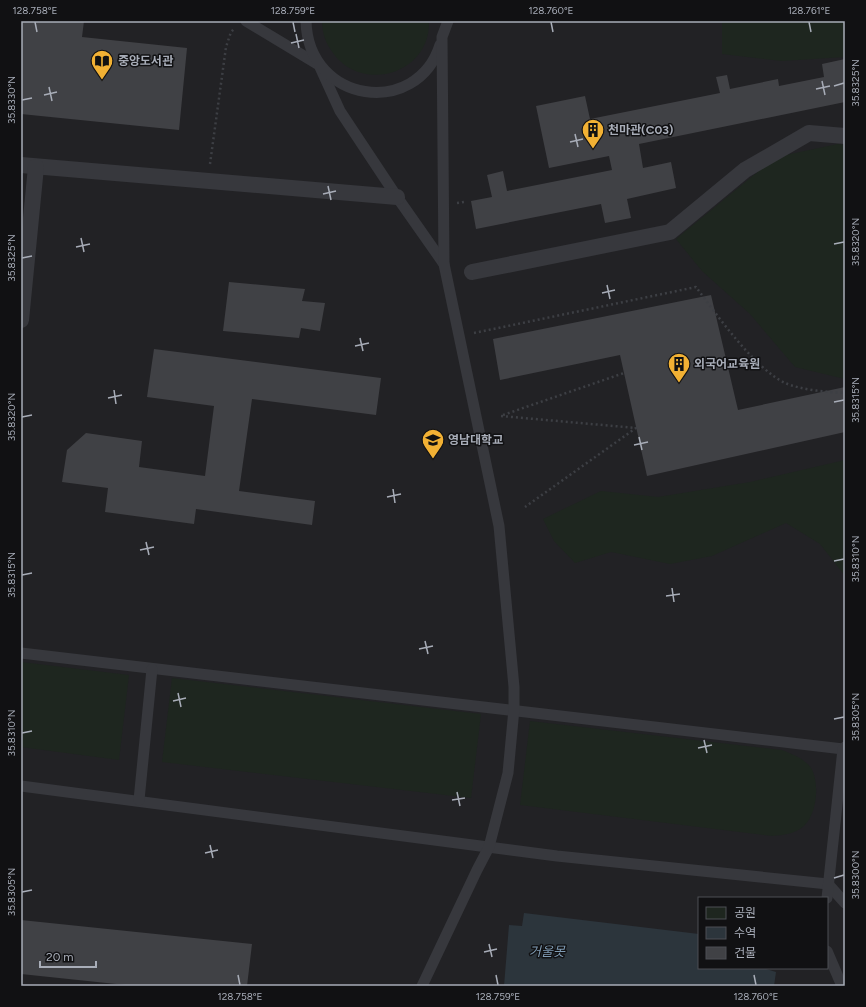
<svg xmlns="http://www.w3.org/2000/svg" width="866" height="1007" font-family="Figtree,'Noto Sans KR',sans-serif">
<style>
.built{fill:#222225;fill-rule:evenodd}
.green{fill:#1e261f}
.water{fill:#2c353c}
.building{fill:#404145}
.lines{fill:none;stroke-linecap:round;stroke-linejoin:round}
.path{stroke:#3d3f44;stroke-width:2.5;stroke-dasharray:2 3;stroke-linecap:butt}
.service{stroke:#37383d;stroke-width:11}
.pedestrian{stroke:#37383d;stroke-width:16}
.ticks{fill:none;stroke:#a8adb8;stroke-width:1.5}
.labels{text-anchor:middle;dominant-baseline:central;stroke-width:3;stroke-linejoin:round;paint-order:stroke}
.poi-label{font-size:12px;font-weight:bold;fill:#a8adb8;stroke:#111113;text-anchor:start}
.water-label{font-size:13px;font-style:italic;fill:#7f9bb3;stroke:#111113}
.neatline{fill:none;stroke:#a8adb8;stroke-width:1.5}
.ticks-label{font-size:10px;text-anchor:middle;fill:#a8adb8}
</style>
<rect width="100%" height="100%" fill="#161618"/>
<path class="built" d="M21 21H845V986H21ZM699 898H827V968H699Z"/>
<g class="green">
<path d="M322 21H429C431 75 359 95 331 50 325 42 322 31 322 21Z"/>
<path d="M722 21H845V57L782 61 722 54Z"/>
<path d="M838 144 845 145V379L795 367 750 314 702 271 676 239 776 157Z"/>
<path d="M845 460V576L820 544 786 523 712 556 670 564 611 552 575 563 554 541 543 519 601 491 658 497 750 482Z"/>
<path d="M21 662 129 675 119 760 21 747Z"/>
<path d="M172 678 481 714 471 798 162 762Z"/>
<path d="M530 721 782 750C792 754 805 759 811 768 820 783 817 814 804 826 795 834 783 835 772 836L520 805Z"/>
</g>
<path class="water" d="M524 913 699 934V968H763L776 972 774 986H504L509 925 522 926Z"/>
<g class="building">
<path d="M21 21H84L82 37 187 48 179 130 21 114Z"/>
<path d="M845 59V102L639 144 643 168 671 162 676 188 627 199 631 218 605 223 601 204 476 229 471 201 492 197 487 175 503 171 507 191 612 170 609 156 549 168 536 106 585 96 590 119 720 93 716 77 727 75 730 89 778 79 779 86 824 77 822 64Z"/>
<path d="M229 282 305 289 302 301 325 303 320 331 301 328 299 338 223 331Z"/>
<path d="M711 295 738 410 845 387V432L647 476 620 355 500 380 493 339Z"/>
<path d="M154 349 381 378 376 415 252 399 239 491 315 501 312 525 196 509 194 524 105 512 108 488 62 482 67 450 86 433 142 441 139 467 205 476 214 406 147 397Z"/>
<path d="M21 920 252 944 247 986H135L21 974Z"/>
</g>
<g class="lines">
<g class="path">
<path d="M210 164 226 47 231 32 235 28"/>
<path d="M457 203 464 202"/>
<path d="M474 333 696 287C717 315 754 368 785 383 801 390 827 392 845 393"/>
<path d="M503 415 624 373"/>
<path d="M501 416 636 428 525 507"/>
</g>
<g class="service">
<path d="M246 21 319 65 340 111 397 197 444 264"/>
<path d="M306 21C308 104 417 118 440 45"/>
<path d="M21 653 843 749 845 747"/>
<path d="M21 786 557 856 828 884 845 903"/>
<path d="M139 800 152 669"/>
<path d="M827 898 843 749"/>
<path d="M827 951 842 986"/>
<path d="M422 986 477 870 489 847 508 773 514 709V687L499 526 444 264 442 37 448 21"/>
</g>
<g class="pedestrian">
<path d="M21 165 397 197"/>
<path d="M472 272 670 232 745 170 809 133 845 136"/>
<path d="M21 320 36 167"/>
</g>
</g>
<path class="ticks" d="M35 22 37 32M293 22 295 32M551 22 553 32M809 22 811 32M296 34 299 48M291 43 304 40M822 81 825 95M834 86 844 83M49 87 52 101M816 89 830 86M44 95 57 92M22 100 32 98M575 134 578 147M570 142 583 139M328 186 331 200M323 194 336 191M81 238 84 252M834 244 844 242M76 247 90 244M22 258 32 256M607 285 610 299M602 293 615 290M360 338 363 351M355 346 369 343M114 390 116 404M108 398 122 395M834 402 844 400M22 417 32 415M639 437 642 450M634 445 648 442M393 489 395 503M387 497 401 494M146 542 149 555M140 550 154 547M834 561 844 559M22 575 32 573M672 588 674 602M666 596 680 594M425 641 428 654M419 649 433 646M178 693 181 707M173 701 186 698M834 719 844 717M22 733 32 731M704 740 707 753M698 748 712 745M457 792 460 806M452 800 465 798M210 845 213 858M205 853 218 850M834 878 844 875M22 892 32 890M489 944 492 957M484 952 497 949M238 975 240 985M496 975 498 985M754 975 756 985"/>
<defs>
<g id="library-pin" transform="scale(1.15)"><path d="M0 17L-7.5 6A9.5 9.5 0 1 1 7.5 6Z" fill="#f2b134" stroke="#111113"/><path d="M-6-4Q-3-5.5-.7-3.5V5Q-3 3-6 4ZM6-4Q3-5.5 .7-3.5V5Q3 3 6 4Z" fill="#111"/></g>
<g id="building-pin" transform="scale(1.15)"><path d="M0 17L-7.5 6A9.5 9.5 0 1 1 7.5 6Z" fill="#f2b134" stroke="#111113"/><path d="M-4-6H4V6H1V3H-1V6H-4ZM-2.5-4.3h1.7v1.8h-1.7ZM.8-4.3h1.7v1.8H.8ZM-2.5-1h1.7V.8h-1.7ZM.8-1h1.7V.8H.8Z" fill="#111"/></g>
<g id="university-pin" transform="scale(1.15)"><path d="M0 17L-7.5 6A9.5 9.5 0 1 1 7.5 6Z" fill="#f2b134" stroke="#111113"/><path d="M0-5L7-2L0 1L-7-2ZM-4 1L0 2.5L4 1V4Q0 6-4 4Z" fill="#111"/></g>
</defs>
<g fill-rule="evenodd">
<use href="#library-pin" x="102" y="61"/>
<use href="#building-pin" x="593" y="130"/>
<use href="#building-pin" x="679" y="364"/>
<use href="#university-pin" x="433" y="440"/>
</g>
<g class="labels">
<g class="poi-label">
<text x="118" y="61">중앙도서관</text>
<text x="608" y="130">천마관(C03)</text>
<text x="694" y="364">외국어교육원</text>
<text x="448" y="440">영남대학교</text>
</g>
<g class="water-label">
<text x="547" y="951">거울못</text>
</g>
</g>
<rect width="866" height="1007" fill="none" stroke="#111113" stroke-width="44"/>
<rect x="698" y="897" width="130" height="72" fill="#111113" stroke="#4d4f55"/>
<rect x="706" y="907" width="20" height="12" fill="#1e261f" stroke="#4d4f55"/>
<text x="734" y="917" font-size="12" fill="#a8adb8">공원</text>
<rect x="706" y="927" width="20" height="12" fill="#2c353c" stroke="#4d4f55"/>
<text x="734" y="937" font-size="12" fill="#a8adb8">수역</text>
<rect x="706" y="947" width="20" height="12" fill="#404145" stroke="#4d4f55"/>
<text x="734" y="957" font-size="12" fill="#a8adb8">건물</text>
<path d="M40 961v6h56v-6" fill="none" stroke="#a8adb8" stroke-width="2"/>
<text x="46" y="961" font-size="12" fill="#a8adb8" stroke="#111113" stroke-width="3" paint-order="stroke">20 m</text>
<rect x="22" y="22" width="822" height="963" class="neatline"/>
<g class="ticks-label">
<text x="35" y="14">128.758°E</text>
<text x="293" y="14">128.759°E</text>
<text x="551" y="14">128.760°E</text>
<text x="809" y="14">128.761°E</text>
<text transform="translate(855 83) rotate(-90)" y="4">35.8325°N</text>
<text transform="translate(11 100) rotate(-90)" y="4">35.8330°N</text>
<text transform="translate(855 242) rotate(-90)" y="4">35.8320°N</text>
<text transform="translate(11 258) rotate(-90)" y="4">35.8325°N</text>
<text transform="translate(855 400) rotate(-90)" y="4">35.8315°N</text>
<text transform="translate(11 417) rotate(-90)" y="4">35.8320°N</text>
<text transform="translate(855 559) rotate(-90)" y="4">35.8310°N</text>
<text transform="translate(11 575) rotate(-90)" y="4">35.8315°N</text>
<text transform="translate(855 717) rotate(-90)" y="4">35.8305°N</text>
<text transform="translate(11 733) rotate(-90)" y="4">35.8310°N</text>
<text transform="translate(855 875) rotate(-90)" y="4">35.8300°N</text>
<text transform="translate(11 892) rotate(-90)" y="4">35.8305°N</text>
<text x="240" y="1000">128.758°E</text>
<text x="498" y="1000">128.759°E</text>
<text x="756" y="1000">128.760°E</text>
</g>
</svg>
